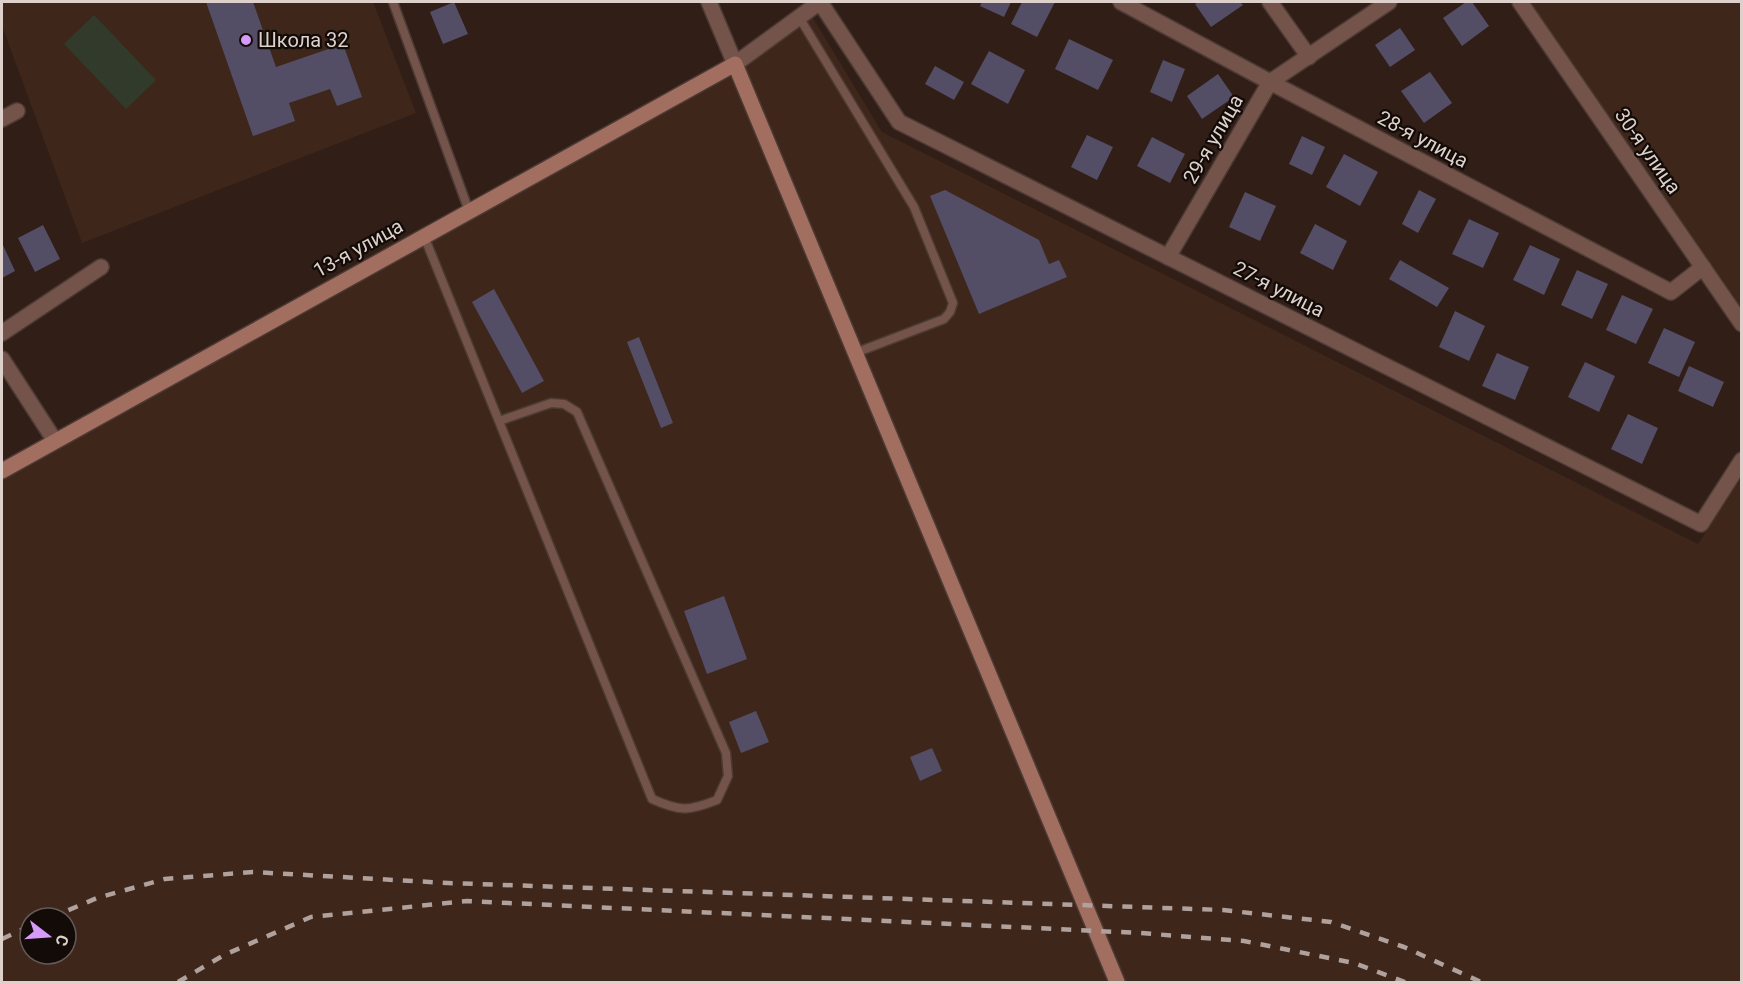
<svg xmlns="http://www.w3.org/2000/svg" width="1743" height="984" font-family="Roboto,sans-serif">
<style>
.built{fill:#3e261b;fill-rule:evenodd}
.grass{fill:#323a2b}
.building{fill:#534d66}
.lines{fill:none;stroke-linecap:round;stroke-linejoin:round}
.lane-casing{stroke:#4c3b34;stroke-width:11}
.street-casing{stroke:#4c3b34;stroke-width:18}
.secondary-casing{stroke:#4c3b34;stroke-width:18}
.lane{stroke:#74544a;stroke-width:8}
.street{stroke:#74544a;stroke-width:15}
.secondary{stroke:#a16e60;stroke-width:15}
.rail{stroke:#b0a19c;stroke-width:4.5;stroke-dasharray:10 10;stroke-linecap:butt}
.poi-dot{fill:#d69bfa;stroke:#120b07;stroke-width:2}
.labels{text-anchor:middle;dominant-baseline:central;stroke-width:4.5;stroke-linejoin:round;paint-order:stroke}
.poi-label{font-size:20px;fill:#ded1cc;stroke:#120b07;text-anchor:start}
.street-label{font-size:20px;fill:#ded1cc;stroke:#120b07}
</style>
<rect width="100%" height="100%" fill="#301e17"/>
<g class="built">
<path d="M2 2H373L416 113 82 243 2 26Z"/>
<path d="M1530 2H1741V306Z"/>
<path d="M813 18 882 132 1698 544 1741 479V982H2V474ZM30 918H66V954H30Z"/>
</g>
<path class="grass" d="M94 15 156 80 126 109 64 44Z"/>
<g class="building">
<path d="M206 2H253L276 67 343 44 362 97 337 106 330 89 289 103 295 121 253 136Z"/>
<path d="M454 2 468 34 443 44 430 12Z"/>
<path d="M982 2H1011L1004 17 980 6Z"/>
<path d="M1022 2H1055L1037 37 1011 24Z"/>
<path d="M1199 2H1240L1243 5 1211 27 1195 4Z"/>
<path d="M1466 2H1472L1489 26 1462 46 1443 18Z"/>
<path d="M1400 28 1415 50 1390 67 1375 45Z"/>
<path d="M1069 39 1113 60 1098 90 1055 69Z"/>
<path d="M989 51 1025 70 1008 104 971 84Z"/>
<path d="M1163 60 1185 69 1172 102 1150 92Z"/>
<path d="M935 66 964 82 954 100 925 84Z"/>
<path d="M1430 72 1452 103 1424 123 1401 91Z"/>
<path d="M1218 74 1234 97 1202 119 1187 96Z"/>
<path d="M1087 135 1113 147 1097 180 1071 167Z"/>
<path d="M1302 136 1325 147 1312 175 1289 164Z"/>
<path d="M1152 137 1185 154 1170 183 1137 166Z"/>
<path d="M1344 154 1378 172 1360 206 1326 187Z"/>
<path d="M945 190 1039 240 1049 264 1059 260 1067 277 979 314 930 196Z"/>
<path d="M1419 190 1436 199 1418 233 1402 224Z"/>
<path d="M1245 192 1276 206 1260 241 1229 227Z"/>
<path d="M1469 219 1499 233 1483 268 1452 254Z"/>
<path d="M1315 224 1347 241 1333 270 1300 253Z"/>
<path d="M43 225 60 259 35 272 18 238Z"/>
<path d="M2 243 15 271 2 278Z"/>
<path d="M1530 245 1560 259 1544 295 1513 280Z"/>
<path d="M1400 260 1449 288 1437 307 1389 279Z"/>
<path d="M1577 270 1608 284 1592 319 1561 305Z"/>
<path d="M494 289 544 381 522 393 472 302Z"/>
<path d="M1622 295 1653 309 1636 344 1606 330Z"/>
<path d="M1455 311 1485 326 1469 361 1439 347Z"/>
<path d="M1664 328 1695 342 1679 377 1648 363Z"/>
<path d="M639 337 673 423 661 428 627 342Z"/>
<path d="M1497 353 1529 367 1515 400 1482 386Z"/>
<path d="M1585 362 1615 376 1599 412 1568 397Z"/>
<path d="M1689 366 1724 382 1713 407 1678 391Z"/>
<path d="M1628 414 1658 428 1642 464 1611 449Z"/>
<path d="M724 596 747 659 707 674 684 611Z"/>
<path d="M756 711 769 742 741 753 729 722Z"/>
<path d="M932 748 942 771 920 781 910 757Z"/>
</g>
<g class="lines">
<g class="lane-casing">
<g id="lane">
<path d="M393 2 469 211"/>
<path d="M799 17 914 207 953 303 950 312 944 319 855 353"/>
<path d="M424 236 652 799C681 812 689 811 717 800L728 776 726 753 577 412 564 404 551 403 499 421"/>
</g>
</g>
<g class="street-casing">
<g id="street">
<path d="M709 2 735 64 820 2"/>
<path d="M820 2 899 122 1701 524 1742 460"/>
<path d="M1121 2 1270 82 1671 292 1703 267"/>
<path d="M1270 2 1309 57"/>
<path d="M1520 2 1742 324"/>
<path d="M2 119 17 111"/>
<path d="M1168 257 1270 82 1389 2"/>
<path d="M2 333 101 267"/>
<path d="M2 359 55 441"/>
</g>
</g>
<g class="secondary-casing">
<path id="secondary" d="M2 471 735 64 1117 982"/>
</g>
<use href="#lane" class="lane"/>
<use href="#street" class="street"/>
<use href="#secondary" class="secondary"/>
<g class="rail">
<path d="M50 918 97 898 165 879 253 872 448 883 1223 910 1331 922 1404 947 1481 982"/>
<path d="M2 939 30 926"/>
<path d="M178 982 224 955 311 917 467 901 1140 933 1244 941 1354 963 1405 982"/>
</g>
</g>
<circle class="poi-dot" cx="246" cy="40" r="6"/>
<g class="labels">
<g class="poi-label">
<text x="258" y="40">Школа 32</text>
</g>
<g class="street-label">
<text transform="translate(1213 139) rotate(-60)">29-я улица</text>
<text transform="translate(1423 139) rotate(28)">28-я улица</text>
<text transform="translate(1648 151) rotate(55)">30-я улица</text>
<text transform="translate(358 248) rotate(-29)">13-я улица</text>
<text transform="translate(1279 289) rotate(27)">27-я улица</text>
</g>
</g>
<rect width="1743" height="984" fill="none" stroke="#ded1cc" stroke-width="6"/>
<g transform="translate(48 936) rotate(107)"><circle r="28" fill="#120b07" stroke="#645a56" stroke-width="1.5"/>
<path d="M0-4.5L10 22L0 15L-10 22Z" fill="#d69bfa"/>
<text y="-9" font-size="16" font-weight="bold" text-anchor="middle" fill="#ded1cc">С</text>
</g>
</svg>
